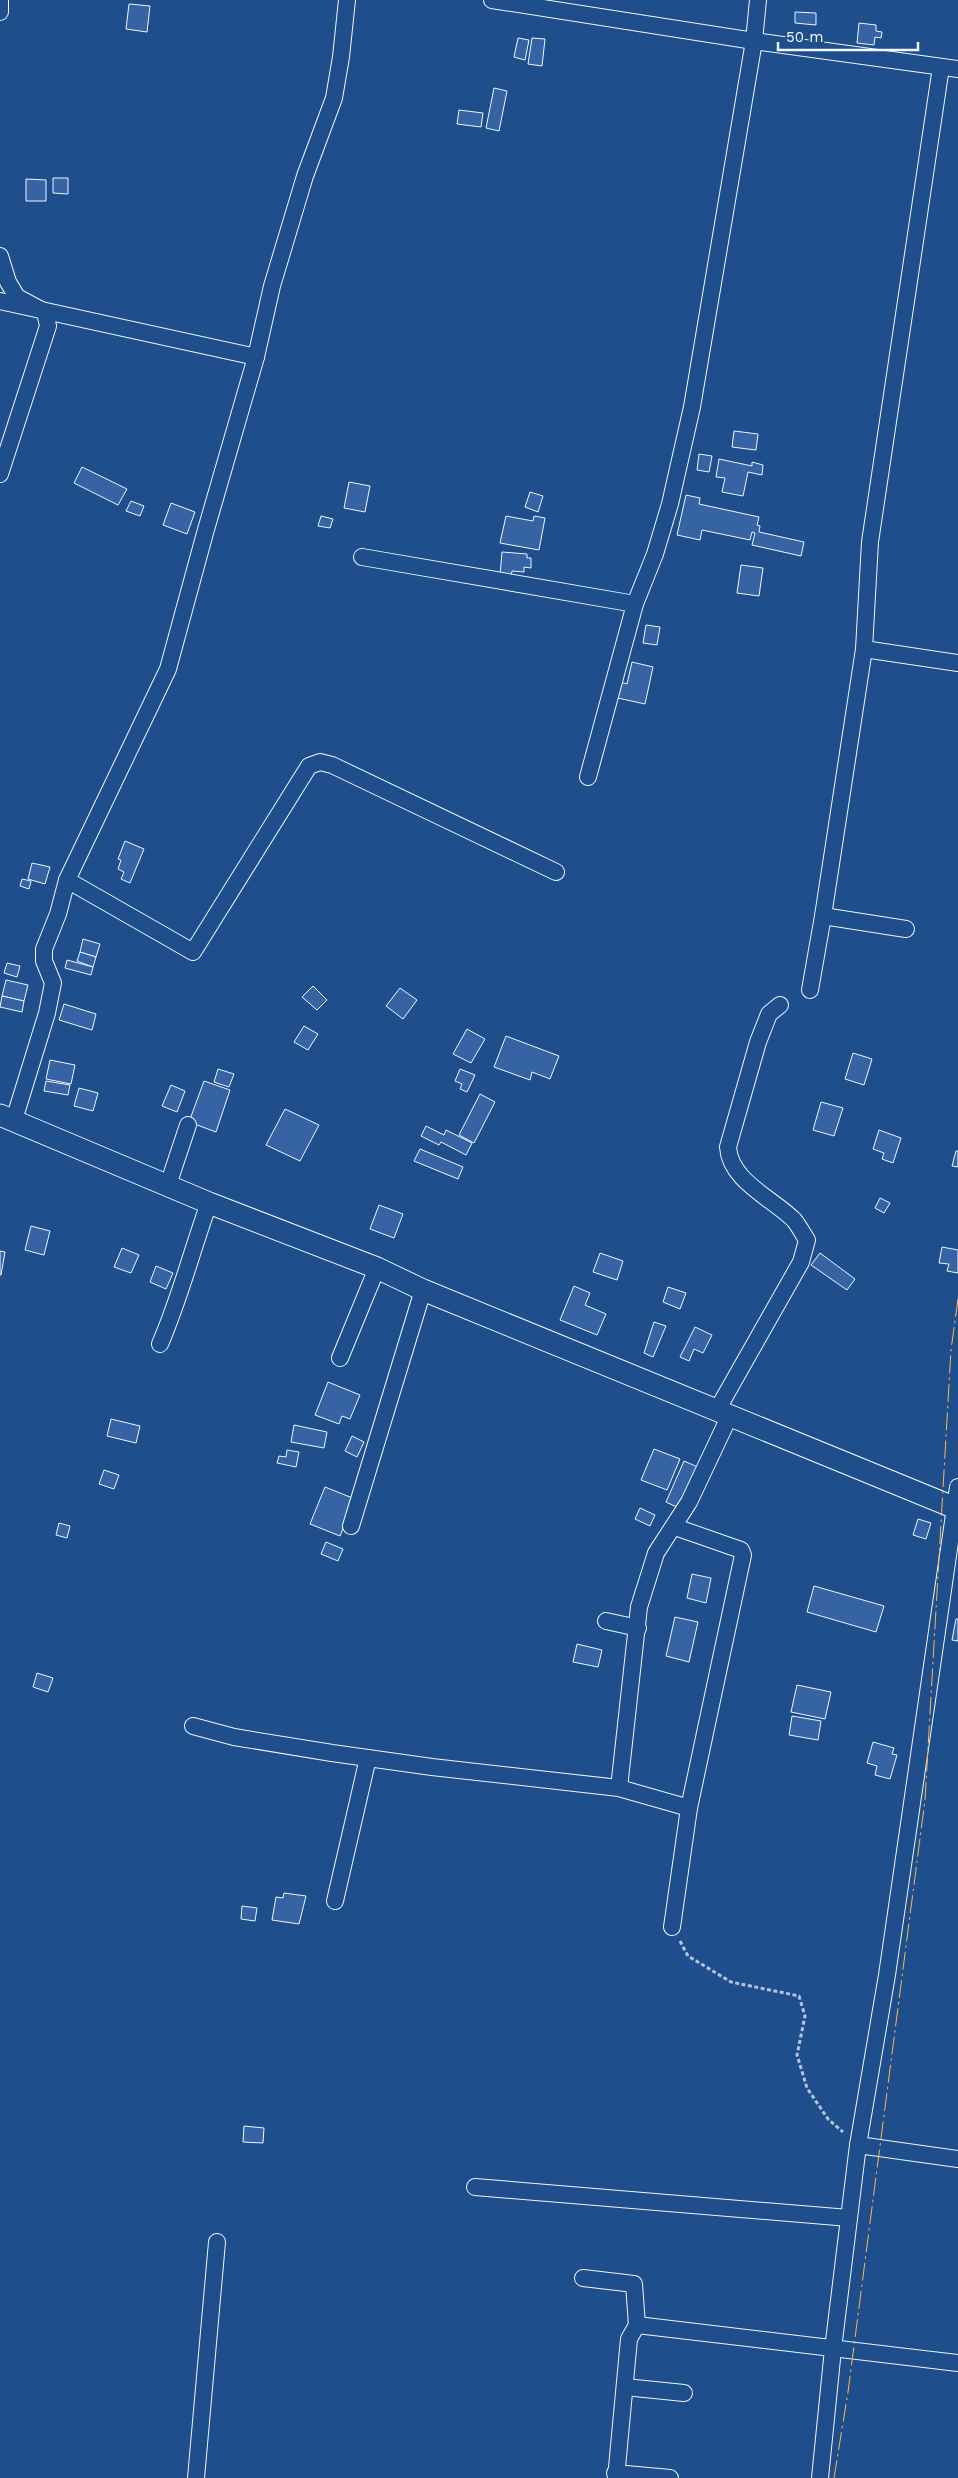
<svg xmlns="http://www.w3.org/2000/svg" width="958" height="2478" font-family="'Work Sans',sans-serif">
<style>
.building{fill:#3563a3;stroke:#f2f6ff}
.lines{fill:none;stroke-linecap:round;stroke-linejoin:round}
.minor-casing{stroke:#f2f6ff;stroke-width:18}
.tertiary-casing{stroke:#f2f6ff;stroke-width:23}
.path{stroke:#b3c4dc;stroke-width:3;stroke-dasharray:4 2.5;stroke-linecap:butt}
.minor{stroke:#1f4e8c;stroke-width:16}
.tertiary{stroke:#1f4e8c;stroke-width:21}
.power{stroke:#ffb74d;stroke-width:1;stroke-dasharray:18 4 2.5 4;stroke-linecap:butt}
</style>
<rect width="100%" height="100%" fill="#1f4e8c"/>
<g class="building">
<path d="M129 4 150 6 147 32 126 29Z"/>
<path d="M795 12 816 13V25L795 23Z"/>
<path d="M859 23 876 25V31L882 32 881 38 875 37 874 45 857 43Z"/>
<path d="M518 38 529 40 525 60 514 57Z"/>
<path d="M532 38 545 39 542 66 528 64Z"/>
<path d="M494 88 507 91 499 131 486 128Z"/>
<path d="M459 110 483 113 481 127 457 124Z"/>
<path d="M53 178H68V194L53 193Z"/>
<path d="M26 179 46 180V201H26Z"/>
<path d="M734 431 758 434 756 450 732 447Z"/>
<path d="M699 454 712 456 709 472 697 470Z"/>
<path d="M719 459 752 466V462L763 465 762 475 748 472 743 496 722 492 725 478 716 477Z"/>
<path d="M82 467 127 489 118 505 74 483Z"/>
<path d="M349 482 370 486 365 512 344 508Z"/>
<path d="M530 492 543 496 538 512 525 507Z"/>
<path d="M686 495 700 498 699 504 759 517 757 525 760 526 759 532 804 542 801 556 752 545 755 533 752 532 750 540 702 530 700 540 677 535Z"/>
<path d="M131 501 144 506 140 516 126 511Z"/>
<path d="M171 503 195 512 187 534 163 525Z"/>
<path d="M321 516 333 519 330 528 318 526Z"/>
<path d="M506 516 533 521 534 516 545 518 539 550 500 543Z"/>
<path d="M502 552 527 554V558H531V568L524 567V572L512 571 511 576 500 575Z"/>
<path d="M741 565 763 568 759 596 737 593Z"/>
<path d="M646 625 660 627 657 645 643 643Z"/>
<path d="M632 662 653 667 645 704 613 697 617 681 627 684Z"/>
<path d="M125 841 144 849 130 883 121 879 124 872 118 869 121 860 118 859Z"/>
<path d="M32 863 50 867 45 884 28 879Z"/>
<path d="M22 879 31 881 29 889 20 886Z"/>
<path d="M83 939 100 944 96 957 80 952Z"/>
<path d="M80 952 96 957 93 967 77 961Z"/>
<path d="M67 960 93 967 91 975 65 968Z"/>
<path d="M7 963 20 966 17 977 4 973Z"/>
<path d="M6 980 28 985 24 1001 2 996Z"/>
<path d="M313 986 327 1000 317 1010 302 997Z"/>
<path d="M400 988 417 1000 403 1019 386 1006Z"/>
<path d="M2 996 24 1001 22 1012 0 1007Z"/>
<path d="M64 1004 96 1014 92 1030 59 1020Z"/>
<path d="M304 1026 318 1034 308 1050 294 1042Z"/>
<path d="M467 1029 485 1039 471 1063 453 1054Z"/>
<path d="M506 1036 559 1056 550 1079 532 1072 530 1080 494 1067Z"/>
<path d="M853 1053 872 1059 864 1085 845 1079Z"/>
<path d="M50 1060 75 1065 71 1084 46 1079Z"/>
<path d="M218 1069 234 1074 229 1087 214 1082Z"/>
<path d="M460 1069 475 1075 467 1092 460 1089 462 1084 455 1081Z"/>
<path d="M46 1081 70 1085 68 1095 44 1091Z"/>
<path d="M204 1081 230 1090 216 1132 189 1122Z"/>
<path d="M171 1085 185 1091 177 1112 162 1106Z"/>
<path d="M79 1088 98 1093 93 1111 74 1106Z"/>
<path d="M480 1094 495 1102 474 1143 459 1135Z"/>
<path d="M821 1102 843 1108 834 1136 813 1130Z"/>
<path d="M285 1109 319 1125 300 1161 266 1145Z"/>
<path d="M426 1126 444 1135 446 1130 472 1143 466 1155 441 1142 439 1145 421 1136Z"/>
<path d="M879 1130 901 1138 893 1163 882 1159 884 1153 873 1149Z"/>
<path d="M420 1149 463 1167 458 1179 414 1161Z"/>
<path d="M956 1151H958V1167L952 1166Z"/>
<path d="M880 1198 890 1203 884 1213 875 1208Z"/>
<path d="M379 1205 403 1214 394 1238 370 1229Z"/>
<path d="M31 1226 50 1231 44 1255 25 1250Z"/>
<path d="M942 1247 958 1250V1273L947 1271 949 1264 939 1263Z"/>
<path d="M122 1248 139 1255 131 1273 114 1267Z"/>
<path d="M0 1251 5 1252 1 1275H0Z"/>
<path d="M600 1253 623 1261 617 1280 593 1272Z"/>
<path d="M820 1253 855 1279 847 1290 811 1265Z"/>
<path d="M156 1266 173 1273 166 1289 150 1282Z"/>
<path d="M574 1286 590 1293 585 1305 606 1314 597 1335 560 1320Z"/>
<path d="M668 1287 686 1293 680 1309 663 1302Z"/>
<path d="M654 1322 666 1326 653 1357 644 1353Z"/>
<path d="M695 1327 712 1335 703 1353 694 1349 689 1361 680 1357Z"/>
<path d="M328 1382 360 1395 350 1419 342 1416 339 1424 315 1415Z"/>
<path d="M111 1419 140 1426 136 1443 107 1436Z"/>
<path d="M294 1425 327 1432 324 1448 291 1442Z"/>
<path d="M352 1436 364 1442 357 1457 345 1451Z"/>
<path d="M654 1449 680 1459 667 1490 641 1480Z"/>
<path d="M287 1450 299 1452 296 1467 277 1463 279 1456 286 1457Z"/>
<path d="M684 1461 700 1468 681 1509 666 1502Z"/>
<path d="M104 1470 119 1475 114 1489 99 1484Z"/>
<path d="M325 1487 355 1499 340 1536 310 1524Z"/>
<path d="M640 1508 655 1515 650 1526 635 1519Z"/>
<path d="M918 1519 931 1523 926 1539 913 1535Z"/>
<path d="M59 1523 70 1526 67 1538 56 1535Z"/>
<path d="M326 1542 343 1549 338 1561 321 1554Z"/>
<path d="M692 1574 711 1578 706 1603 687 1598Z"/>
<path d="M814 1586 884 1606 876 1632 807 1612Z"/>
<path d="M675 1617 698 1622 689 1662 666 1656Z"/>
<path d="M956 1619H958V1641L952 1640Z"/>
<path d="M577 1644 602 1650 598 1667 573 1662Z"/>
<path d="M37 1673 53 1678 48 1692 33 1687Z"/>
<path d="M797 1685 831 1692 825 1719 791 1712Z"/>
<path d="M792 1716 821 1721 818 1740 789 1735Z"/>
<path d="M873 1742 894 1748 892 1754 897 1755 890 1779 875 1775 877 1766 867 1763Z"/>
<path d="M284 1893 306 1896 299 1924 272 1920 276 1897 283 1898Z"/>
<path d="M242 1906 257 1908 255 1921 241 1919Z"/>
<path d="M244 2126 264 2128 263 2143 243 2142Z"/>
</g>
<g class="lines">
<g class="minor-casing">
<g id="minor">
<path d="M492 0 754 41 758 0"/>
<path d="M0 12V0"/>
<path d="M0 256 8 282 17 297 45 312 48 326 0 474"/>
<path d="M0 301 256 357"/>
<path d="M362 557 635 604"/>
<path d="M864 649 958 663"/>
<path d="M588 777 635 604 655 554 670 504 692 407 754 41 958 69"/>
<path d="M67 880 193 952 309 766 320 762 332 765 556 872"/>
<path d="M823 916 864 649 870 542 941 67"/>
<path d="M810 990 823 916 906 929"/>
<path d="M14 1120 47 1013 53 983 44 961V949L58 914 67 880 168 669 205 533 256 357 272 286 305 176 334 98 341 57 347 0"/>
<path d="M168 1185 188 1125"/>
<path d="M160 1344C180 1298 192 1250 209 1203"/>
<path d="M340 1358 377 1268"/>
<path d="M716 1412 801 1262 807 1240C803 1234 799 1226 794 1220 772 1198 730 1181 728 1147L758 1042 769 1014 780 1005"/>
<path d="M351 1526 423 1290"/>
<path d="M606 1621 638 1628"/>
<path d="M193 1726 234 1737 332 1753 432 1767 619 1788 689 1808"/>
<path d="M619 1788 639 1607 656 1553 689 1502 729 1417"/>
<path d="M335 1901 368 1758"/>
<path d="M672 1927 689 1808 743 1555 741 1550 675 1527"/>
<path d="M858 2145 958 2159"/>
<path d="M475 2187 849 2218"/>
<path d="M583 2278 634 2284 637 2325"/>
<path d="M625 2387 684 2393"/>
<path d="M615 2473 670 2478"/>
<path d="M196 2478 217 2242"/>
<path d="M616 2478 629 2339 637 2325 958 2363"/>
<path d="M820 2478 833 2349 858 2145 887 1975 958 1487"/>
</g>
</g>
<g class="tertiary-casing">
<path id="tertiary" d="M0 1115 209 1203 377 1268 423 1290 958 1509"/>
</g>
<path class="path" d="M680 1941 688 1956 731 1982 799 1996 805 2016 797 2055 807 2088 828 2119 843 2132"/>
<use href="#minor" class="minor"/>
<use href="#tertiary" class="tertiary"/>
<path class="power" d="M834 2478 848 2392 925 1800 951 1350 958 1299"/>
</g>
<path d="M778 42v8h140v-8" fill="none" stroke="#f2f6ff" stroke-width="2.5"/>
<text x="786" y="42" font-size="15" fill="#f2f6ff" stroke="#1f4e8c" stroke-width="4" paint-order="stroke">50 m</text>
</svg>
